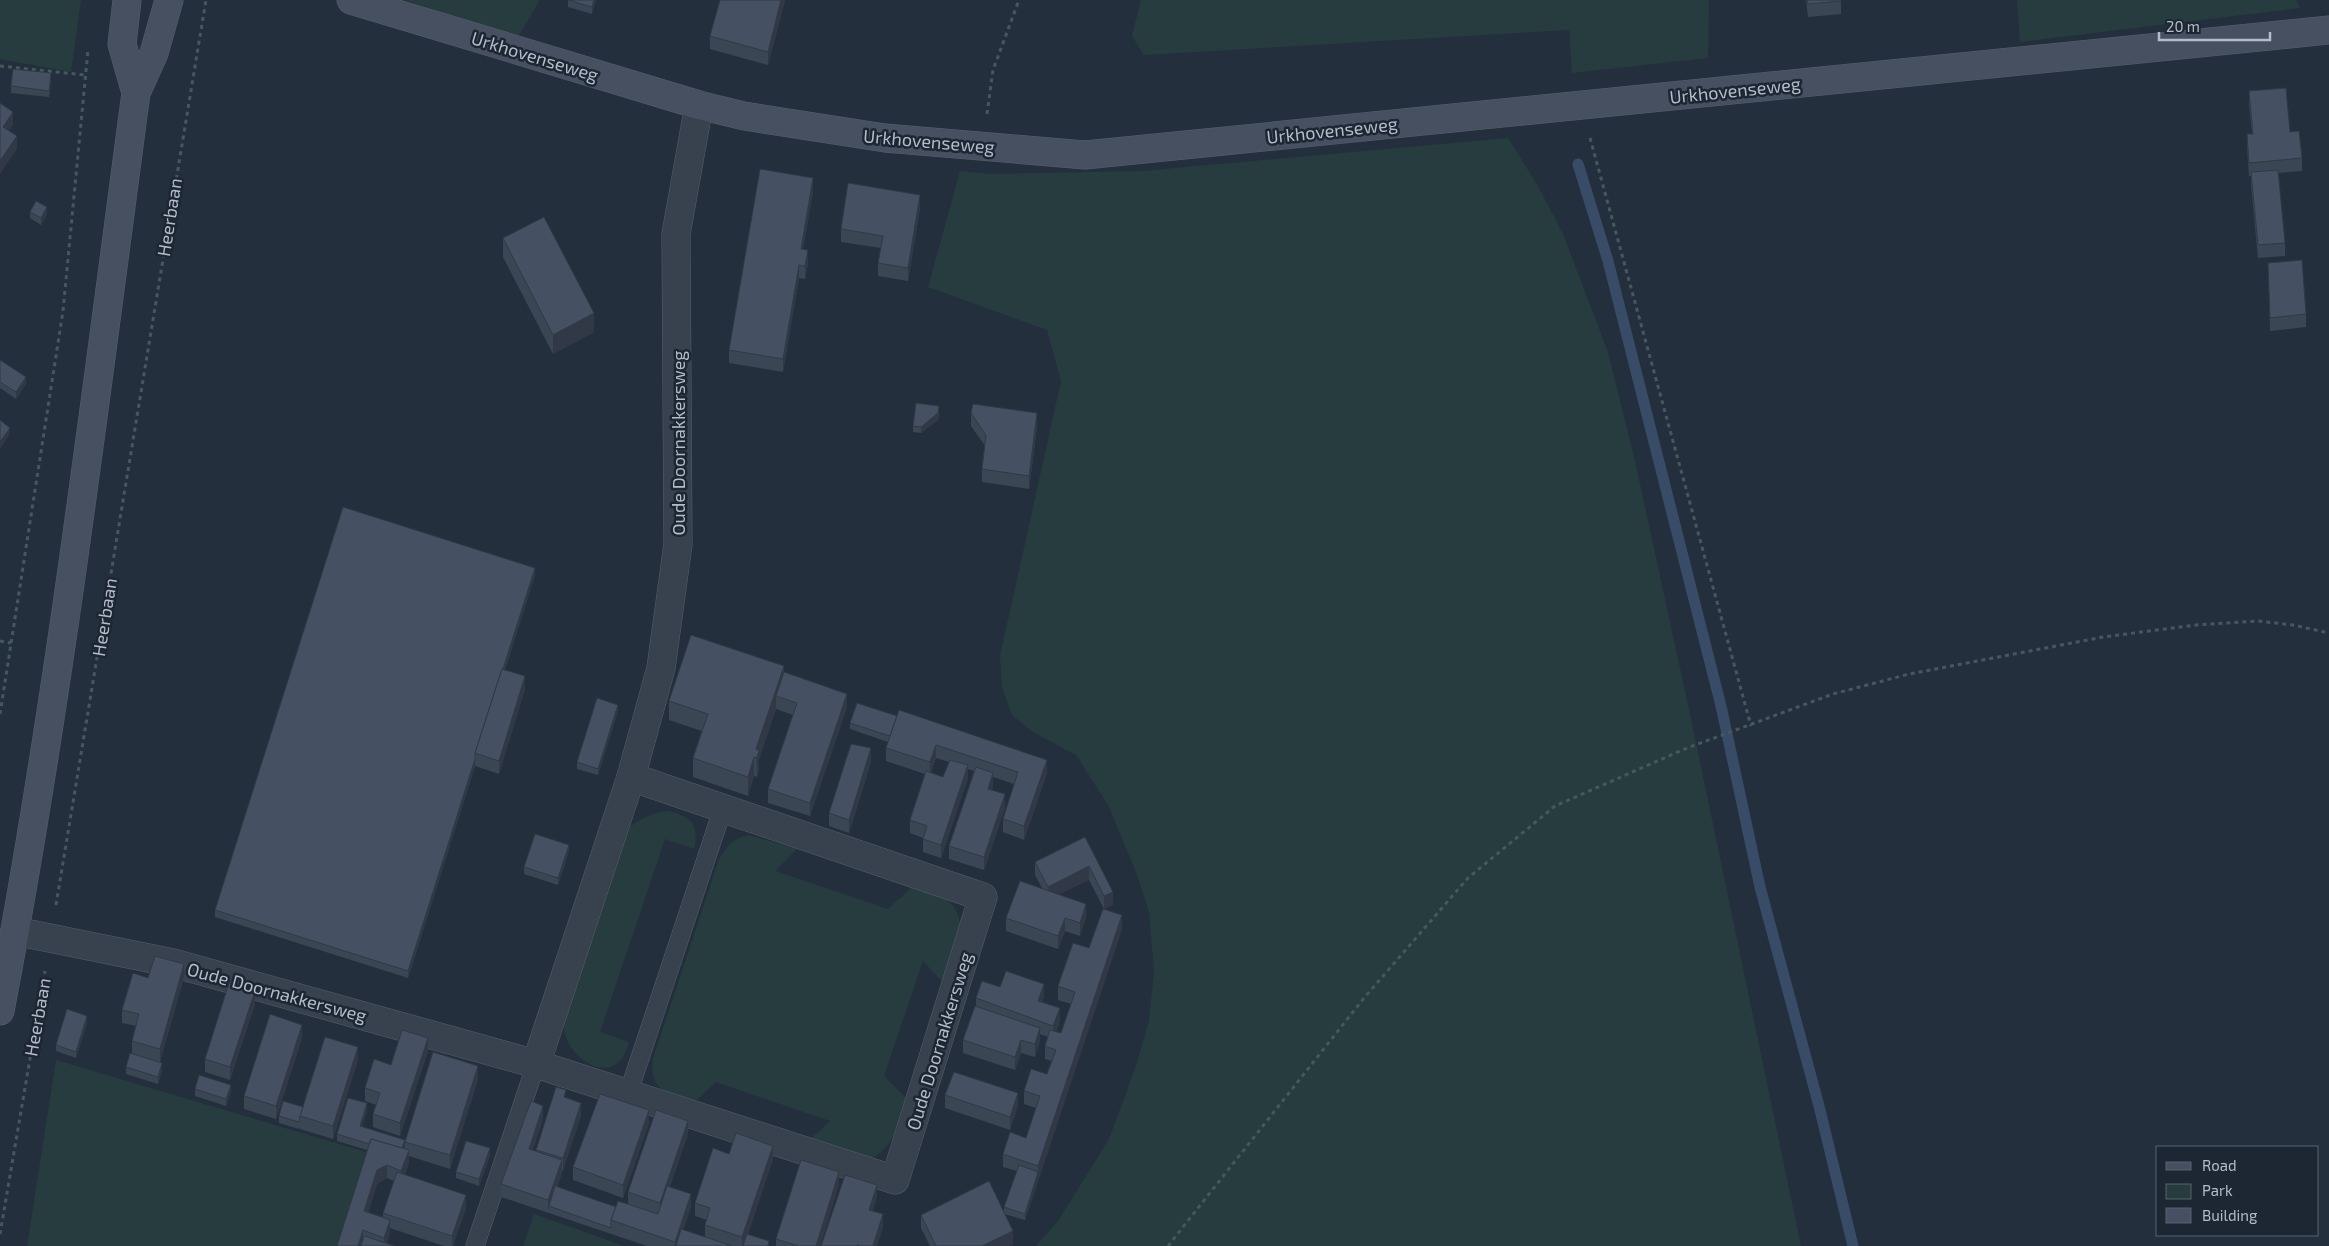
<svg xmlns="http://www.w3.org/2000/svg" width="2329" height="1246" font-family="'Exo 2',sans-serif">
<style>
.green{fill:#263c3f}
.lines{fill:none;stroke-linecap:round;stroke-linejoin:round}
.stream{stroke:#394c67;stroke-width:11}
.lane-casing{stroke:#565f6c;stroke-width:19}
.street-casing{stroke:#565f6c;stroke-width:29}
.secondary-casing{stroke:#565f6c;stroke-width:29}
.path{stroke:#44595c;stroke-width:3;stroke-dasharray:4 4;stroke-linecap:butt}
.lane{stroke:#38414e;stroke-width:18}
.street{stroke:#38414e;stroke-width:28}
.secondary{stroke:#465061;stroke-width:28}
.wall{fill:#3b4654;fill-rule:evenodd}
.shaded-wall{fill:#303945}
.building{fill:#455162;stroke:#303945}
.labels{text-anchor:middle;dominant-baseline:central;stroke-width:5;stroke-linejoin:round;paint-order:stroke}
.street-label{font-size:18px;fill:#b4bcc9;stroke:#1d2633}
</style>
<rect width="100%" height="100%" fill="#242f3e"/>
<g class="green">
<path d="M0 0H81L71 72 0 59Z"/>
<path d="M404 0H540L518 37Z"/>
<path d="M1141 0H1709L1708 58 1572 73 1569 30 1144 55 1132 36Z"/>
<path d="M2017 0H2296L2300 8 2020 42Z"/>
<path d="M1508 138 1537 184 1563 234 1608 352 1635 461 1690 714 1801 1246H1036L1058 1221 1109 1139 1136 1066 1149 1021 1154 971 1149 912 1136 872 1108 805 1076 755 1031 731 1012 715 1002 688 1000 656 1061 381 1047 330 928 287 960 171 991 174 1141 171Z"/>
<path d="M668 811C691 817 700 824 694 849L665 839 600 1032 629 1042C627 1048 625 1055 621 1060 604 1078 579 1061 569 1044 563 1034 563 1024 564 1013L626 830C639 819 651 813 668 811Z"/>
<path d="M749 835 797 849 775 871 888 909 912 887C923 891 936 893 945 899 975 918 953 959 945 985L923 961 884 1076 907 1099C899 1123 895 1146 871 1159L807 1142 830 1121 716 1082 692 1104C668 1095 648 1089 653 1058L719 859C727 846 734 838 749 835Z"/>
<path d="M56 1060 366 1152 337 1246H27Z"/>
<path d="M534 1214 624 1246H523Z"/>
</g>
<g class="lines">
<path class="stream" d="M1578 164 1608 261 1721 706 1760 887 1819 1106 1853 1246"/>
<g class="lane-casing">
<g id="lane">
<path d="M628 1094 723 808"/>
<path d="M475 1246 536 1064"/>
</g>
</g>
<g class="street-casing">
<g id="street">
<path d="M15 931 173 963 536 1064 631 777 661 668 678 544 676 234 699 105"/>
<path d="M536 1064 895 1180 983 897 631 777"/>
</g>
</g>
<g class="secondary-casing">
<g id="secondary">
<path d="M127 0 122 44 136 93"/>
<path d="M351 0 699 105 744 116 885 138 1085 155 2329 30"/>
<path d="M0 1011C58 707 95 400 136 93L154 53 169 0"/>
</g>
</g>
<g class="path">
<path d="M0 66 85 75"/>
<path d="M987 114 993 70 1019 0"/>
<path d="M1590 138 1751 726"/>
<path d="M0 641 11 643"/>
<path d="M0 714 63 311 88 50"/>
<path d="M56 905 206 0"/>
<path d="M0 1234 45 971"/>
<path d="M1168 1246 1364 998 1468 878 1555 806 1687 748 1833 694 1909 674 2103 637 2196 625 2258 621 2293 625 2329 633"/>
</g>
<use href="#lane" class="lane"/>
<use href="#street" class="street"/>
<use href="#secondary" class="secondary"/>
</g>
<g class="wall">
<path d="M568 0H596L592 14 568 7Z"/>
<path d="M720 0H785L768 65 710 49V36Z"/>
<path d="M1806 0H1841V14L1808 17Z"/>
<path d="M51 80 49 97 11 93V86Z"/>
<path d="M2249 91 2290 132 2302 158V171L2278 173 2285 243V256L2258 258 2251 185V176H2249L2247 148V134H2252L2249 104Z"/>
<path d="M813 191 803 249 808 263 805 279 799 278 783 372 729 363V350Z"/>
<path d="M920 208 908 281 878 276V263L881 248 841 242V229Z"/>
<path d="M30 212 47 214 41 225 30 218Z"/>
<path d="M503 238 594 332 553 354 503 257Z"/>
<path d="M2268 263 2306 314V327L2270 331Z"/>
<path d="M0 360 26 384 16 399 0 388Z"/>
<path d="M939 413 938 420 921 433 913 432V426Z"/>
<path d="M971 413 1037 426 1029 489 982 482V469L985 446 971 426Z"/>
<path d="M535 575 505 670 525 689 499 774 475 766 408 978 215 917V910Z"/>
<path d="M784 672 847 707 810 816 768 803V789L793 715 776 709 759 759V769L757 777 754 776 748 796 693 777V758L702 731 669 720V701Z"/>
<path d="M618 711 598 775 577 769V762Z"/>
<path d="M850 723 1047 773 1024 840 1003 832V819L1014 784 993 777V786L992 790 1005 808 984 870 949 859V846L974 771 968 769V778L941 858 923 852V838L910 833V820L925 774 886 761V748L888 742 850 729ZM936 758 949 762 943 777 931 773Z"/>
<path d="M871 762 849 833 829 826V813Z"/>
<path d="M1085 837 1113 905 1104 909 1122 929 1025 1220 1004 1214 1013 1244 1008 1246H930L921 1228V1215L1004 1214V1207L1017 1171 1003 1167V1154L1026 1138 1036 1108 1024 1104V1091L1047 1074 1052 1061 1045 1059V1046L1048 1037 1040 1034V1041L1035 1057 1021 1053 1015 1070 963 1053V1040L976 1006V998L1000 987 1044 997 1042 1002 1060 1021 1056 1032 1061 1033 1071 1004 1058 1000V986L1089 948 1104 909 1089 880 1059 894 1086 917 1080 936 1065 931 1058 949 1006 931V918L1042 888 1035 875V862Z"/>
<path d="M569 851 558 885 524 874V867Z"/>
<path d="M184 977 160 1062 162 1070 158 1084 126 1074V1067L132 1053V1041L136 1026 122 1023V1010L148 978Z"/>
<path d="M255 1004 230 1080 205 1072V1059Z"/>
<path d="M87 1023 76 1058 56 1051V1045Z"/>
<path d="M302 1038 276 1119 244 1109V1096Z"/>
<path d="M428 1051 400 1136 373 1127V1114L376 1105 365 1101V1088L391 1065Z"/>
<path d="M358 1060 333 1139 300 1129V1127L299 1129 279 1123V1116L303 1107Z"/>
<path d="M478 1079 450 1169 409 1156V1163L405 1174 466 1208 453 1246H444L390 1228V1233L387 1243 337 1246 367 1150 337 1141V1134L367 1110 362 1126 405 1147 404 1149H405V1142ZM387 1178 394 1181 383 1213V1217L368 1213 377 1184Z"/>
<path d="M195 1089 231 1091 226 1106 195 1096Z"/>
<path d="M945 1095 1018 1106 1010 1130 945 1108Z"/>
<path d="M566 1098 581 1116 557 1187 616 1207 628 1204V1192L688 1134 670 1187 691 1207 683 1230 705 1237V1225L707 1220 695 1216V1203L729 1154 773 1159 748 1234 769 1246H647L501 1197V1184L543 1119 533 1150 536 1151V1150Z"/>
<path d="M649 1123 623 1198 573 1180V1167Z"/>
<path d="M490 1155 479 1186 456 1178V1172Z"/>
<path d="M839 1185 820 1246H776V1239Z"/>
</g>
<g class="shaded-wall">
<path d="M594 0H596L592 14V7Z"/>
<path d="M781 0H785L768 65V52Z"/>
<path d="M13 112V125L3 140V127Z"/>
<path d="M17 136V149L0 174V161Z"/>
<path d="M813 178V191L801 262V249Z"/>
<path d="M920 195V208L908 281V268Z"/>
<path d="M47 207V214L41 225V218Z"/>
<path d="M808 250V263L805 279V266Z"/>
<path d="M799 265V278L783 372V359Z"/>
<path d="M594 313V332L553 354V335Z"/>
<path d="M26 377V384L16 399V392Z"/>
<path d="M939 406 938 420 921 433V427Z"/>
<path d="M1037 413V426L1029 489V476Z"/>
<path d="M10 428V434L0 449V442Z"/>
<path d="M535 568V575L479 754H477Z"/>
<path d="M784 666V685L776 696V709L759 759V769L757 777 756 749Z"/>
<path d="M525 676V689L499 774V761Z"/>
<path d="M847 694V707L810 816V803Z"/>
<path d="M618 705V711L598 775V769Z"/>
<path d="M936 745V758L930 775V762Z"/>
<path d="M871 748V762L849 833V820Z"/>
<path d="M754 757V776L748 796V777Z"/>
<path d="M475 759V766L408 978V971Z"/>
<path d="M1047 760V773L1024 840V826Z"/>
<path d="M968 765V778L941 858V845Z"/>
<path d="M993 773V786L988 802V789Z"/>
<path d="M1005 794V808L984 870V857Z"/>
<path d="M569 845V851L558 885V878Z"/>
<path d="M1089 866V880L1048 900V887Z"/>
<path d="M1113 892V905L1104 909V896Z"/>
<path d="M1086 904V917L1080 936V923Z"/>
<path d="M1122 915V929L1025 1220V1214L1038 1172V1166Z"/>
<path d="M1065 918V931L1058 949V936Z"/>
<path d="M184 964V977L160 1062V1049Z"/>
<path d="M1044 984V997L1038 1014V1001Z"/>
<path d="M255 991V1004L230 1080V1067Z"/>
<path d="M1060 1008V1021L1053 1039V1026Z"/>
<path d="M87 1016V1023L76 1058V1052Z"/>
<path d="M302 1025V1038L276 1119V1106Z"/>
<path d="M1040 1028V1041L1035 1057V1044Z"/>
<path d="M428 1038V1051L400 1136V1123Z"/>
<path d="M1021 1040V1053L1015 1070V1057Z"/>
<path d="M358 1047V1060L333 1139V1126Z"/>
<path d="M162 1063V1070L158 1084V1077Z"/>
<path d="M478 1066V1079L450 1169V1155Z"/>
<path d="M231 1085V1091L226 1106V1099Z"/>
<path d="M1018 1093V1106L1010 1130V1117Z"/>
<path d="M367 1103V1110L360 1133V1126Z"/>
<path d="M581 1103V1116L563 1171V1158Z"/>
<path d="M543 1106V1119L529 1162V1149Z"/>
<path d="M649 1110V1123L623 1198V1185Z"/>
<path d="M688 1121V1134L660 1216V1203Z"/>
<path d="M405 1140V1147L402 1156V1149Z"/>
<path d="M773 1146V1159L744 1246H742V1237Z"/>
<path d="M490 1148V1155L479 1186V1179Z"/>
<path d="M409 1150V1163L401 1184V1171Z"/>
<path d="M562 1160V1173L551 1207 549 1206 548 1213V1200Z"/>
<path d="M387 1165V1178L377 1184 364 1225V1211L377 1170Z"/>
<path d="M839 1172V1185L820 1246H816Z"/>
<path d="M877 1185V1198L869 1223V1210Z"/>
<path d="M691 1194V1207L678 1246H675V1242Z"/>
<path d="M466 1195V1208L453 1246H452V1236Z"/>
<path d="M883 1214V1228L877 1246H873Z"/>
<path d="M390 1220V1233L386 1246H384V1238Z"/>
<path d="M363 1230V1244L362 1246H358Z"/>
<path d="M1013 1231V1244L1008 1246H982Z"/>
</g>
<g class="building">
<path d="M568 0H594L592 7Z"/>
<path d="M720 0H781L768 52 710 36Z"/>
<path d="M1807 0H1841V1L1808 4Z"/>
<path d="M13 69 51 73 49 91 11 86Z"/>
<path d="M2286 88 2290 132 2299 131 2302 158 2249 163 2247 134H2253L2249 91Z"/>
<path d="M0 103 13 112 3 127 17 136 0 161Z"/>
<path d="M760 169 813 178 801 249 808 250 805 266 799 265 783 359 729 350Z"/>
<path d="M2278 170 2285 243 2258 245 2251 172Z"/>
<path d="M848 183 920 195 908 268 878 263 883 236 841 229Z"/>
<path d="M36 201 47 207 41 218 30 212Z"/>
<path d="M544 217 594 313 553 335 503 238Z"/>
<path d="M2302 260 2306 314 2270 318 2268 263Z"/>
<path d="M0 360 26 377 16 392 0 382Z"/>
<path d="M916 403 939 406 938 413 921 427 913 426Z"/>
<path d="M973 404 1037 413 1029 476 982 469 986 435 971 413Z"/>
<path d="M0 420 10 428 0 442Z"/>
<path d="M343 507 535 568 503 669H502L475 753V759L408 971 215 910Z"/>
<path d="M691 635 784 666 756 749 759 750 757 758 754 757 748 777 693 758 708 714 669 701Z"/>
<path d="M502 669 525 676 499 761 475 753Z"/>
<path d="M784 672 847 694 810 803 768 789 797 703 776 696Z"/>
<path d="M597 698 618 705 598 769 577 762Z"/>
<path d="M857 703 897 716 890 736 850 723Z"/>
<path d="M899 710 1047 760 1024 826 1003 819 1018 772 936 745 930 762 886 748Z"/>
<path d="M851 744 871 748 849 820 829 813Z"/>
<path d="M950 760 968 765 941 845 923 839 927 826 910 820 926 771 943 777Z"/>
<path d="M976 767 993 773 988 789 1005 794 984 857 949 846Z"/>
<path d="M535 834 569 845 558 878 524 867Z"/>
<path d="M1085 837 1113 892 1104 896 1089 866 1048 887 1035 862Z"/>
<path d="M1020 881 1086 904 1080 923 1065 918 1058 936 1006 918Z"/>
<path d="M1103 909 1122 915 1038 1166 1003 1154 1010 1132 1026 1138 1040 1096 1024 1091 1031 1069 1047 1074 1056 1050 1045 1046 1050 1030 1061 1033 1075 992 1058 986 1073 943 1089 948Z"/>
<path d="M155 956 184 964 160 1049 132 1041 139 1014 122 1010 133 973 148 978Z"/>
<path d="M1006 971 1044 984 1038 1001 1060 1008 1053 1026 976 998 982 981 1000 987Z"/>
<path d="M229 983 255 991 230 1067 205 1059Z"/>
<path d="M975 1006 1040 1028 1035 1044 1021 1040 1015 1057 963 1040Z"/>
<path d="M67 1009 87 1016 76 1052 56 1045Z"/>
<path d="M270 1014 302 1025 276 1106 244 1096Z"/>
<path d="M402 1030 428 1038 400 1123 373 1114 380 1093 365 1088 374 1059 391 1065Z"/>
<path d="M325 1037 358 1047 333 1126 300 1116Z"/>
<path d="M433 1052 478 1066 450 1155 405 1142Z"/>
<path d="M130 1053 162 1063 158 1077 126 1067Z"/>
<path d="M954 1072 1018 1093 1010 1117 945 1095Z"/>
<path d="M199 1075 231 1085 226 1099 195 1089Z"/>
<path d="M556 1087 566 1090 564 1097 581 1103 563 1158 536 1150Z"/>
<path d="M600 1094 649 1110 623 1185 573 1167Z"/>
<path d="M348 1098 367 1103 360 1126 405 1140 402 1148 371 1139 369 1144 337 1134Z"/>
<path d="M283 1101 303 1107 300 1116 299 1122 279 1116Z"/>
<path d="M531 1101 543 1106 529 1149 562 1160 548 1200 501 1184Z"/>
<path d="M656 1110 688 1121 660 1203 628 1192Z"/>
<path d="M736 1133 773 1146 742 1237 705 1225 710 1208 695 1203 713 1148 729 1154Z"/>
<path d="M371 1139 409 1150 401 1171 387 1165 377 1170 364 1211 390 1220 384 1238 363 1230 358 1246H337Z"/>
<path d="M466 1141 490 1148 479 1179 456 1172Z"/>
<path d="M801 1160 839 1172 816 1246H799L776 1239Z"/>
<path d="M1019 1165 1038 1172 1025 1214 1004 1207Z"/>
<path d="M397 1172 466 1195 452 1236 383 1213Z"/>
<path d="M845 1175 877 1185 869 1210 883 1214 873 1246H860L857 1245V1246H821Z"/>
<path d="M989 1181 1013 1231 982 1246H936L921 1215Z"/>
<path d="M555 1186 616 1207 611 1220V1228L549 1206Z"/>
<path d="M667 1186 691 1194 675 1242 611 1220 618 1201 658 1214Z"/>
<path d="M681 1229 732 1246H676Z"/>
<path d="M747 1234 769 1241 768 1246H743Z"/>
<path d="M364 1236 395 1246H361Z"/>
</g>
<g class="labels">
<g class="street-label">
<text transform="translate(535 56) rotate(17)">Urkhovenseweg</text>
<text transform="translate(1735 90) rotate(-6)">Urkhovenseweg</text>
<text transform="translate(1332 130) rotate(-6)">Urkhovenseweg</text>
<text transform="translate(929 141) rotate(5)">Urkhovenseweg</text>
<text transform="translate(169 217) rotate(-81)">Heerbaan</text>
<text transform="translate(678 443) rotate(-90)">Oude Doornakkersweg</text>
<text transform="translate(104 617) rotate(-81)">Heerbaan</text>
<text transform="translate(277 992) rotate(15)">Oude Doornakkersweg</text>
<text transform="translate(37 1017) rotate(-80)">Heerbaan</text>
<text transform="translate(939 1041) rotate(-73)">Oude Doornakkersweg</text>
</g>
</g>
<rect x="2156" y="1146" width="162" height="90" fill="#1d2633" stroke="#59626f"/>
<rect x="2166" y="1162" width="25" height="8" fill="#465061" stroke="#59626f"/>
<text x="2202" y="1171" font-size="15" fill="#b4bcc9">Road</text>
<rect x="2166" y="1184" width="25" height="15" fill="#263c3f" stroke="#59626f"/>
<text x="2202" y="1196" font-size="15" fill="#b4bcc9">Park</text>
<rect x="2166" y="1208" width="25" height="15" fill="#455162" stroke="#59626f"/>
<text x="2202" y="1221" font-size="15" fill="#b4bcc9">Building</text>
<path d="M2159 32v8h111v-8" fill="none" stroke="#b4bcc9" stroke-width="2.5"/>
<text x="2166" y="32" font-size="15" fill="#b4bcc9" stroke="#1d2633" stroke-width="4" paint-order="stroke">20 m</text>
</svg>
